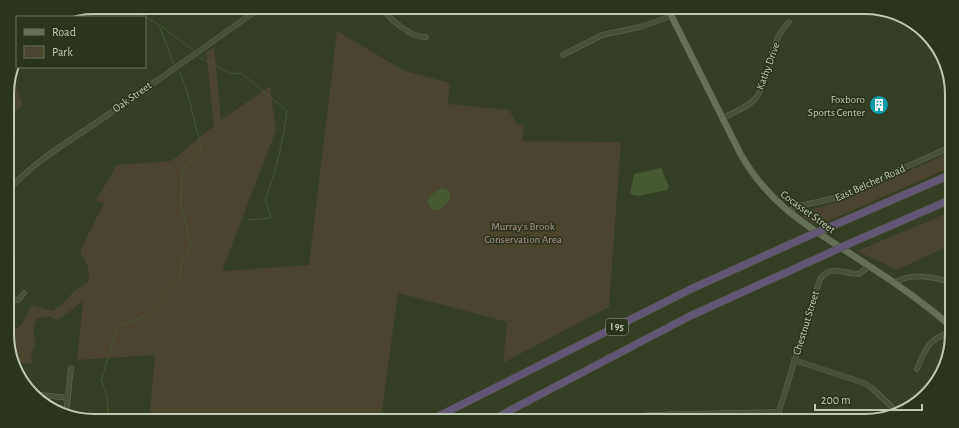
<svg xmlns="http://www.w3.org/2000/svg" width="959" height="428" font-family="'Alegreya Sans',sans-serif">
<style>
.green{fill:#4b442f}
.water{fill:#47592e}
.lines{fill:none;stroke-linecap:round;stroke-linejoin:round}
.stream{stroke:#47592e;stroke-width:1}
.minor-casing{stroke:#636c57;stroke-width:5.5}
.major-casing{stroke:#525b45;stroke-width:7}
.highway-casing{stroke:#505944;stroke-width:8}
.minor{stroke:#464f39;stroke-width:4.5}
.major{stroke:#656f57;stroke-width:6}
.highway{stroke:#635675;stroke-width:7}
.highway-bridge-casing{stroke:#505944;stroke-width:8;stroke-linecap:butt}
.highway-bridge{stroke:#635675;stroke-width:7}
.labels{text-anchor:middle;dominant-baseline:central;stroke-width:3;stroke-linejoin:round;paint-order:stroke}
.shield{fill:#2b341e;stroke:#939c88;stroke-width:1}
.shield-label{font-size:10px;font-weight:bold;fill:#c0c9b5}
.street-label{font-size:11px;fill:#c0c9b5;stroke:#2b341e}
.poi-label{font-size:11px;fill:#c0c9b5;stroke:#2b341e;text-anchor:end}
.park-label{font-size:11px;fill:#b39291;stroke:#2b341e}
.rim{fill:none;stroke:#c0c9b5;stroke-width:2}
</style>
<rect width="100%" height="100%" fill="#343f25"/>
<g class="green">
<path d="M337 31 405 71 450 83 448 104 509 110 517 124 524 125 522 141 621 142 609 307 503 363 507 322 398 293 382 412 402 416 393 421H149L155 355 77 360 83 301 61 318 56 320 51 316 36 319C31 332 35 332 35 342 34 353 29 350 33 364L15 362 8 346 12 335H8V325L15 329 21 325 32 305 52 311 61 305 75 290 89 282 88 267 80 251 104 203 95 201 111 176 116 165 171 161 214 126 206 52 214 47 221 120 270 86 276 130 222 271 309 265Z"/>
<path d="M11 72 23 105 7 117V88Z"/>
<path d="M951 152V167L817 226 803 217 804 212 844 200Z"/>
<path d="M952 211V244L897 270 857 251Z"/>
</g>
<g class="water">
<path d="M661 168 669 187 667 190 638 196 630 194 634 174Z"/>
<path d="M444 188 450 192 449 201C441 211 433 215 427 201 431 195 436 189 444 188Z"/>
</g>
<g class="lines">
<g class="stream">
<path d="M124 7 131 8 159 25 174 64"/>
<path d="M161 26 193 50"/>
<path d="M199 57 232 74 241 73 287 111C283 142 276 171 265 200L271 218 248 220"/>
<path d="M106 421C110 408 107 391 101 380L118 327 146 316 179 279 182 263 191 244 181 206 182 171 201 147 187 91 180 72"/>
</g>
<g class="minor-casing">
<g id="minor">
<path d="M382 7C388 19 412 38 426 37"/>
<path d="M931 41 935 43"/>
<path d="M563 55 602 35 640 27 672 16"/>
<path d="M722 118C732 113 745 109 754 100 771 82 768 41 789 22"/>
<path d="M7 192C37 158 71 141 106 116 158 80 210 44 261 7"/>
<path d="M788 212 795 207 835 198 951 147"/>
<path d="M895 283C910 272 935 277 952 283"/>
<path d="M8 298 12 301 18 300 24 293"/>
<path d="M794 360 864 383 872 388 897 412"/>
<path d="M917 369C926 348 928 339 952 332"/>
<path d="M34 394 68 398"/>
<path d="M670 414V421"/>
<path d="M66 415 71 368"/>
<path d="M636 421 647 415 779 412"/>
<path d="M776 421 820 279C831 264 844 274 859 274L869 266"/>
</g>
</g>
<g class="major-casing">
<path id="major" d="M667 7 740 153C771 209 815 230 866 264 896 283 925 304 952 327"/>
</g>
<g class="highway-casing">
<g id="highway">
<path d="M830 227 952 174"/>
<path d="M853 242 952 199"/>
<path d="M429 421 691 289 806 237"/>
<path d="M490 421 690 316 829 253"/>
</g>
</g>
<use href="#minor" class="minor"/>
<use href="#major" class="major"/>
<use href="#highway" class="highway"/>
<g class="highway-bridge-casing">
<g id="highway-bridge">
<path d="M806 237 830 227"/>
<path d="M829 253 853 242"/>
</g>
</g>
<use href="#highway-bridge" class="highway-bridge"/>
</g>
<defs>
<g id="building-disc" transform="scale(1)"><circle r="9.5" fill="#0f9aa8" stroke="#2b341e"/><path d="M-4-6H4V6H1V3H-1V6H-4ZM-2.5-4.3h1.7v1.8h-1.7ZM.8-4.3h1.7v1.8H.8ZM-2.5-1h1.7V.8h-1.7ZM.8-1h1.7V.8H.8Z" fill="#fff"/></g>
</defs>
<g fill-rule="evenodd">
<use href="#building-disc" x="879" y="105"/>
</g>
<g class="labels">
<rect class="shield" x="606" y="319" width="22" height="16" rx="3"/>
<g class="shield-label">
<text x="617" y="327">I 95</text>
</g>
<g class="street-label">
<text transform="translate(768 66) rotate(-70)">Kathy Drive</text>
<text transform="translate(132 97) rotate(-35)">Oak Street</text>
<text transform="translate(870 183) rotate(-24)">East Belcher Road</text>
<text transform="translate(808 212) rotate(36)">Cocasset Street</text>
<text transform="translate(806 323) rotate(-73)">Chestnut Street</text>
</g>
<g class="poi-label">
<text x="865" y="99">Foxboro<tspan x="865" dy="13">Sports Center</tspan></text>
</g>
<g class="park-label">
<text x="523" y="226">Murray's Brook<tspan x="523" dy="13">Conservation Area</tspan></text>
</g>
</g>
<path d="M0 0H959V428H0ZM94 14H865A80 80 0 0 1 945 94V334A80 80 0 0 1 865 414H94A80 80 0 0 1 14 334V94A80 80 0 0 1 94 14Z" fill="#2b341e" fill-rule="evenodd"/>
<path class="rim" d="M94 14H865A80 80 0 0 1 945 94V334A80 80 0 0 1 865 414H94A80 80 0 0 1 14 334V94A80 80 0 0 1 94 14Z"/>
<rect x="16" y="16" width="130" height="52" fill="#2b341e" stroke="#67705a"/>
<rect x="24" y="29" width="20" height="6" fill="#656f57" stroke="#67705a"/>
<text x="52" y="36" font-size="12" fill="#c0c9b5">Road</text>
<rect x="24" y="46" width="20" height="12" fill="#4b442f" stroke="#67705a"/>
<text x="52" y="56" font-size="12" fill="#c0c9b5">Park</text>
<path d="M815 404v6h107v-6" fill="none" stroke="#c0c9b5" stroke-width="2"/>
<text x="821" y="404" font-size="12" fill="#c0c9b5" stroke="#2b341e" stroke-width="3" paint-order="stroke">200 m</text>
</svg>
